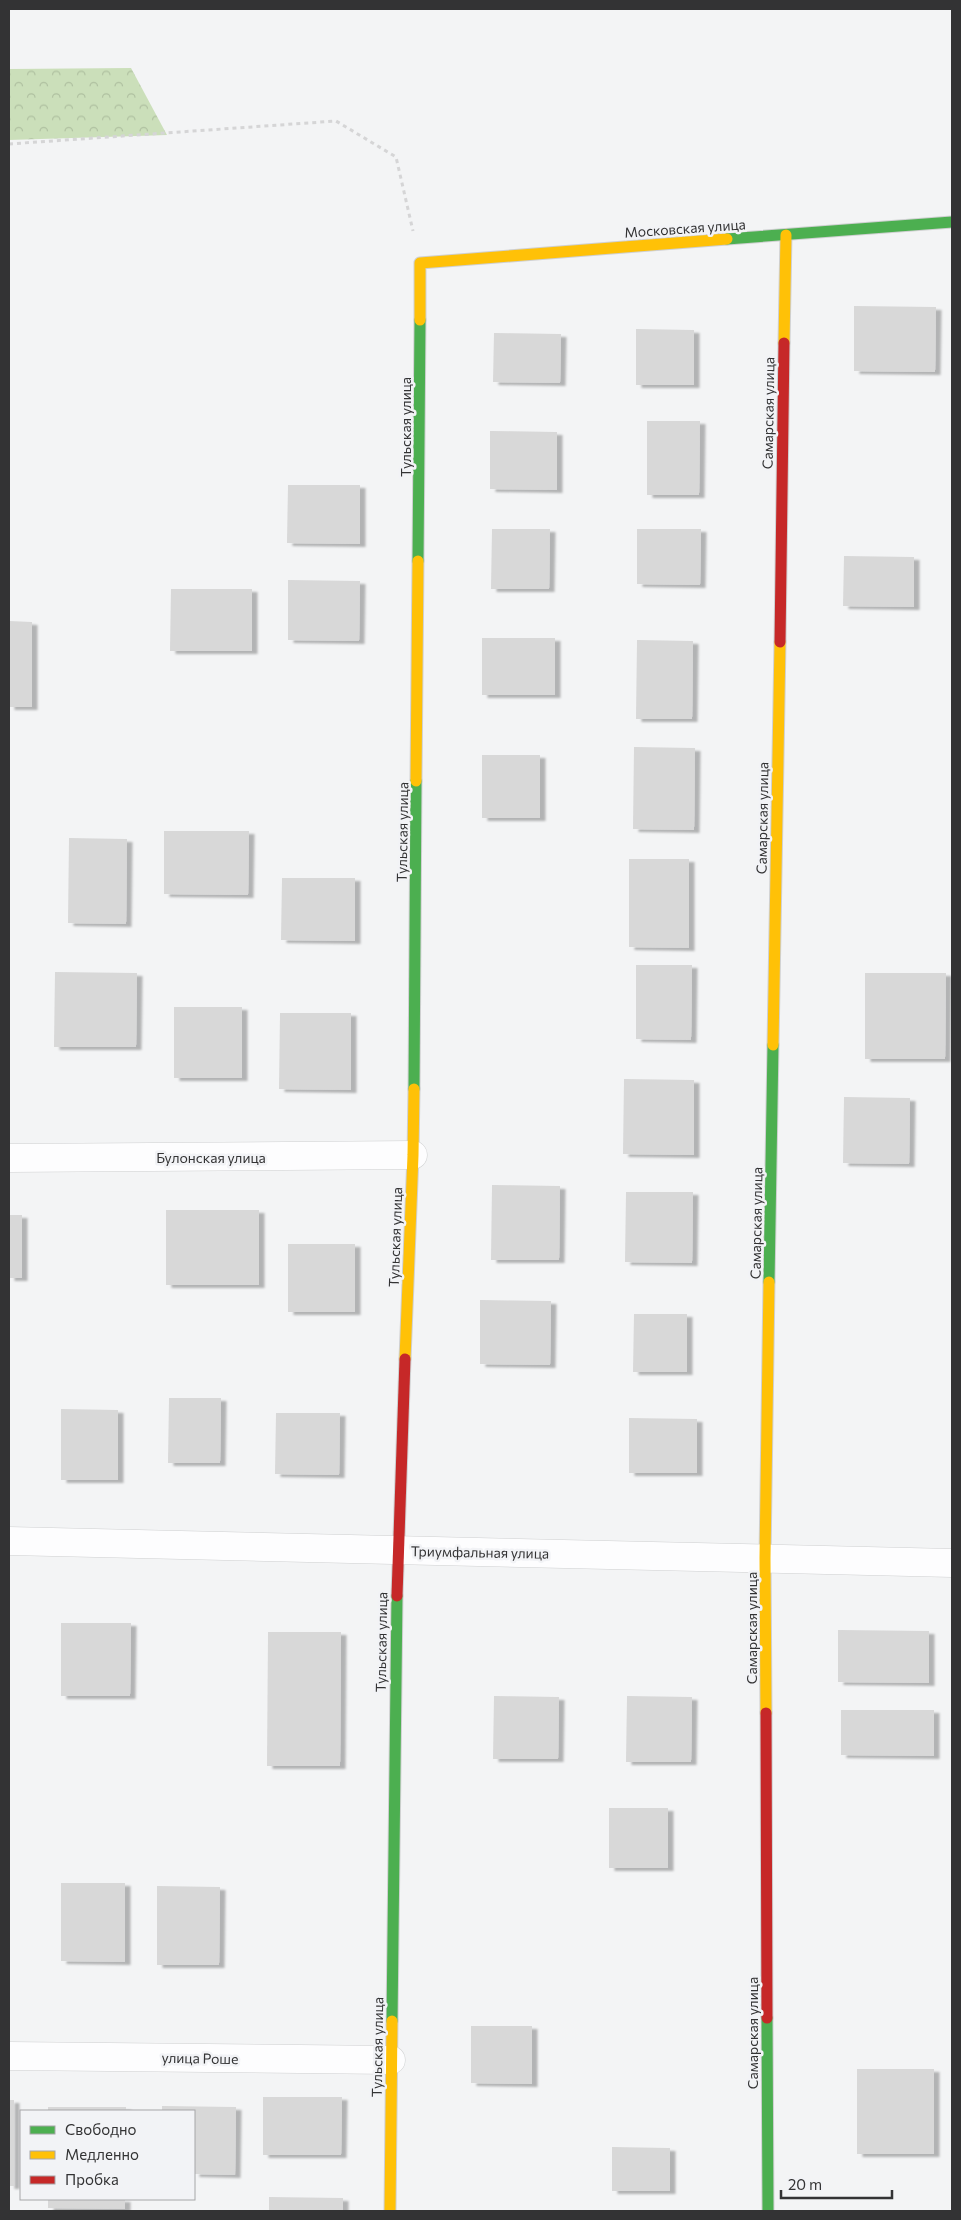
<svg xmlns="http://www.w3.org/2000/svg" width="961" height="2220" font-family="Commissioner,sans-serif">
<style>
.forest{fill:url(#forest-crowns)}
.building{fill:#d8d8d8;filter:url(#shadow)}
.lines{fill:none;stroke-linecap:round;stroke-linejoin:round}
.street-casing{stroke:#cfd0d1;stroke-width:29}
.fast-casing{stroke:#cfd0d1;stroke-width:13}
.slow-casing{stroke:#cfd0d1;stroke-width:13}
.jam-casing{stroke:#cfd0d1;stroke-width:13}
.path{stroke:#d5d5d6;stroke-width:3;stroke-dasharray:4 4;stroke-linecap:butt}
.street{stroke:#fdfdfe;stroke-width:28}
.fast{stroke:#4caf50;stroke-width:11}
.slow{stroke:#ffc107;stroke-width:11}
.jam{stroke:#c62828;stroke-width:11}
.labels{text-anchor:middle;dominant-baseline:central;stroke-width:5;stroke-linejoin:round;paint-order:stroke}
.street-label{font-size:14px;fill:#333334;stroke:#f2f3f6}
</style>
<defs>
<pattern id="forest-crowns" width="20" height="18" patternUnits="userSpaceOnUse" patternTransform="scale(1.25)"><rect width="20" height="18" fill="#cbdfba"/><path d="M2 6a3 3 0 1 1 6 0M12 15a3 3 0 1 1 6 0" fill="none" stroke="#afc0a0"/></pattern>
<filter id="shadow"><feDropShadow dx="5.5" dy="3" stdDeviation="1" flood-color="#0004"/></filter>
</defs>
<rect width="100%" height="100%" fill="#f3f4f5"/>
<path class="forest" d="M131 68 167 135 9 140V69Z"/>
<g class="building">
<path d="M854 306 936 307 935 372 854 371Z"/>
<path d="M636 329 694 330V385H636Z"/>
<path d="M494 333 561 334 560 383 493 382Z"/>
<path d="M647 421H700L699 495H647Z"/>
<path d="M490 431 557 432V490L490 489Z"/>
<path d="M288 485H360V544L287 543Z"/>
<path d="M492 529H550L549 589H491Z"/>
<path d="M637 529H701L700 585 637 584Z"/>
<path d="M844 556 914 557V607L843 606Z"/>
<path d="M288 580 360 581 359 641 288 640Z"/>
<path d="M171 589H252V651H170Z"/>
<path d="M9 621 32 622V707H9Z"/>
<rect x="482" y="638" width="73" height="57"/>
<path d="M637 640 693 641 692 719H636Z"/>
<path d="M634 747 695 748 694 830 633 829Z"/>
<rect x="482" y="755" width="58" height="63"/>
<path d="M164 831H249L248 895 164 894Z"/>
<path d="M69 838 127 839 126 924 68 923Z"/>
<path d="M629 859H689V948L629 947Z"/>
<path d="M282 878H355V941L281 940Z"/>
<path d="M636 965H692L691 1040 636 1039Z"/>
<path d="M55 972 137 973 136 1047H54Z"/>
<path d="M865 973H946L945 1059H865Z"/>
<rect x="174" y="1007" width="68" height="71"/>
<path d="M280 1013H351V1090L279 1089Z"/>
<path d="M624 1079 694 1080V1155L623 1154Z"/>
<path d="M844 1097 910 1098 909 1164 843 1163Z"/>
<path d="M492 1185 560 1186 559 1260H491Z"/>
<path d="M626 1192H693L692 1263 625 1262Z"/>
<rect x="166" y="1210" width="93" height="75"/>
<rect x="9" y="1215" width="13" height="63"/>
<rect x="288" y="1244" width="67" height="68"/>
<path d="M480 1300 551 1301 550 1365 480 1364Z"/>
<path d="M634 1314H687V1372H633Z"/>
<path d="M169 1398H221L220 1463H168Z"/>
<path d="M61 1409 118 1410V1480H61Z"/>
<path d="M276 1413H340L339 1475 275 1474Z"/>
<path d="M629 1418 697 1419V1473H629Z"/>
<path d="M61 1623H131L130 1696H61Z"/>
<path d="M838 1630 929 1631V1683L838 1682Z"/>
<path d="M268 1632H341L340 1766H267Z"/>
<path d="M494 1696 559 1697 558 1759H493Z"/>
<path d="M627 1696 692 1697 691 1762H626Z"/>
<path d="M841 1710H934V1756L841 1755Z"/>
<rect x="609" y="1808" width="59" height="60"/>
<path d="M61 1883H125V1962L61 1961Z"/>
<path d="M157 1886 220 1887 219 1965H157Z"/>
<path d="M471 2026H532V2084L471 2083Z"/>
<rect x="857" y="2069" width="77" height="85"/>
<path d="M263 2097H342L341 2155H263Z"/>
<rect x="9" y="2100" width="5" height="86"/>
<path d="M162 2106 236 2107 235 2175 194 2174V2111H162Z"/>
<rect x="48" y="2107" width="78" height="4"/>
<path d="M612 2147 670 2148V2191H612Z"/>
<path d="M269 2197 343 2198V2211H269Z"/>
<path d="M48 2199H125V2209L48 2208Z"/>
</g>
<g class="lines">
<g class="street-casing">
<g id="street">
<path d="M9 1158 413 1155"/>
<path d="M9 1541 952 1563"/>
<path d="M9 2056 391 2060"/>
</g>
</g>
<g class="fast-casing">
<g id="fast">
<path d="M727 239 952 222"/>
<path d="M418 561 420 320"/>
<path d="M414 1089 416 781"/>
<path d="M769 1282 773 1045"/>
<path d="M767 2018 768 2211"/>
<path d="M392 2021 397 1596"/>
</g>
</g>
<g class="slow-casing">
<g id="slow">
<path d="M420 320V263L727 239"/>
<path d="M784 343 786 235"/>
<path d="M416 781 418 561"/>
<path d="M773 1045 780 642"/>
<path d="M405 1359 413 1155 414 1089"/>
<path d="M766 1713 765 1558 769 1282"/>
<path d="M390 2211 392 2021"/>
</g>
</g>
<g class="jam-casing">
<g id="jam">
<path d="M780 642 784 343"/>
<path d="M397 1596 405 1359"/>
<path d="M766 1713 767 2018"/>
</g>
</g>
<path class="path" d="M9 144 336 121 396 157 413 231"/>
<use href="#street" class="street"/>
<use href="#fast" class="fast"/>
<use href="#slow" class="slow"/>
<use href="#jam" class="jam"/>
</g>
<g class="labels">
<g class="street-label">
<text transform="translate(685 228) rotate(-4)">Московская улица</text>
<text transform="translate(768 413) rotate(-89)">Самарская улица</text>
<text transform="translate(405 427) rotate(-90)">Тульская улица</text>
<text transform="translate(762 818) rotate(-89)">Самарская улица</text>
<text transform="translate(402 832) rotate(-89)">Тульская улица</text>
<text x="211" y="1157">Булонская улица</text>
<text transform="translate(756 1223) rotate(-89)">Самарская улица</text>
<text transform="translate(395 1237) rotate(-88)">Тульская улица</text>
<text transform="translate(480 1552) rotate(1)">Триумфальная улица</text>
<text transform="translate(751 1628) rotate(-90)">Самарская улица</text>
<text transform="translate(381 1642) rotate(-89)">Тульская улица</text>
<text transform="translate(752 2033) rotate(-90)">Самарская улица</text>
<text transform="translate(377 2047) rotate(-89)">Тульская улица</text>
<text transform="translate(200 2058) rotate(1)">улица Роше</text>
</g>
</g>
<rect width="961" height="2220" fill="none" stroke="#333334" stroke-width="20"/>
<rect x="20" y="2110" width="175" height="90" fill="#f2f3f6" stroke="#a6a6a8"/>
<rect x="30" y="2126" width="25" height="8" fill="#4caf50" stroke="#a6a6a8"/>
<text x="65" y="2135" font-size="15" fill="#333334">Свободно</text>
<rect x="30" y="2151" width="25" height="8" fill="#ffc107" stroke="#a6a6a8"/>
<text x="65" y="2160" font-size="15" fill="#333334">Медленно</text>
<rect x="30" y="2176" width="25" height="8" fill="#c62828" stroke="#a6a6a8"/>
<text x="65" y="2185" font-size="15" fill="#333334">Пробка</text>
<path d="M781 2190v8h111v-8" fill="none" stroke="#333334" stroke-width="2.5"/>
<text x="788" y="2190" font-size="15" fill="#333334" stroke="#f2f3f6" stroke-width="4" paint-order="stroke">20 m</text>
</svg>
